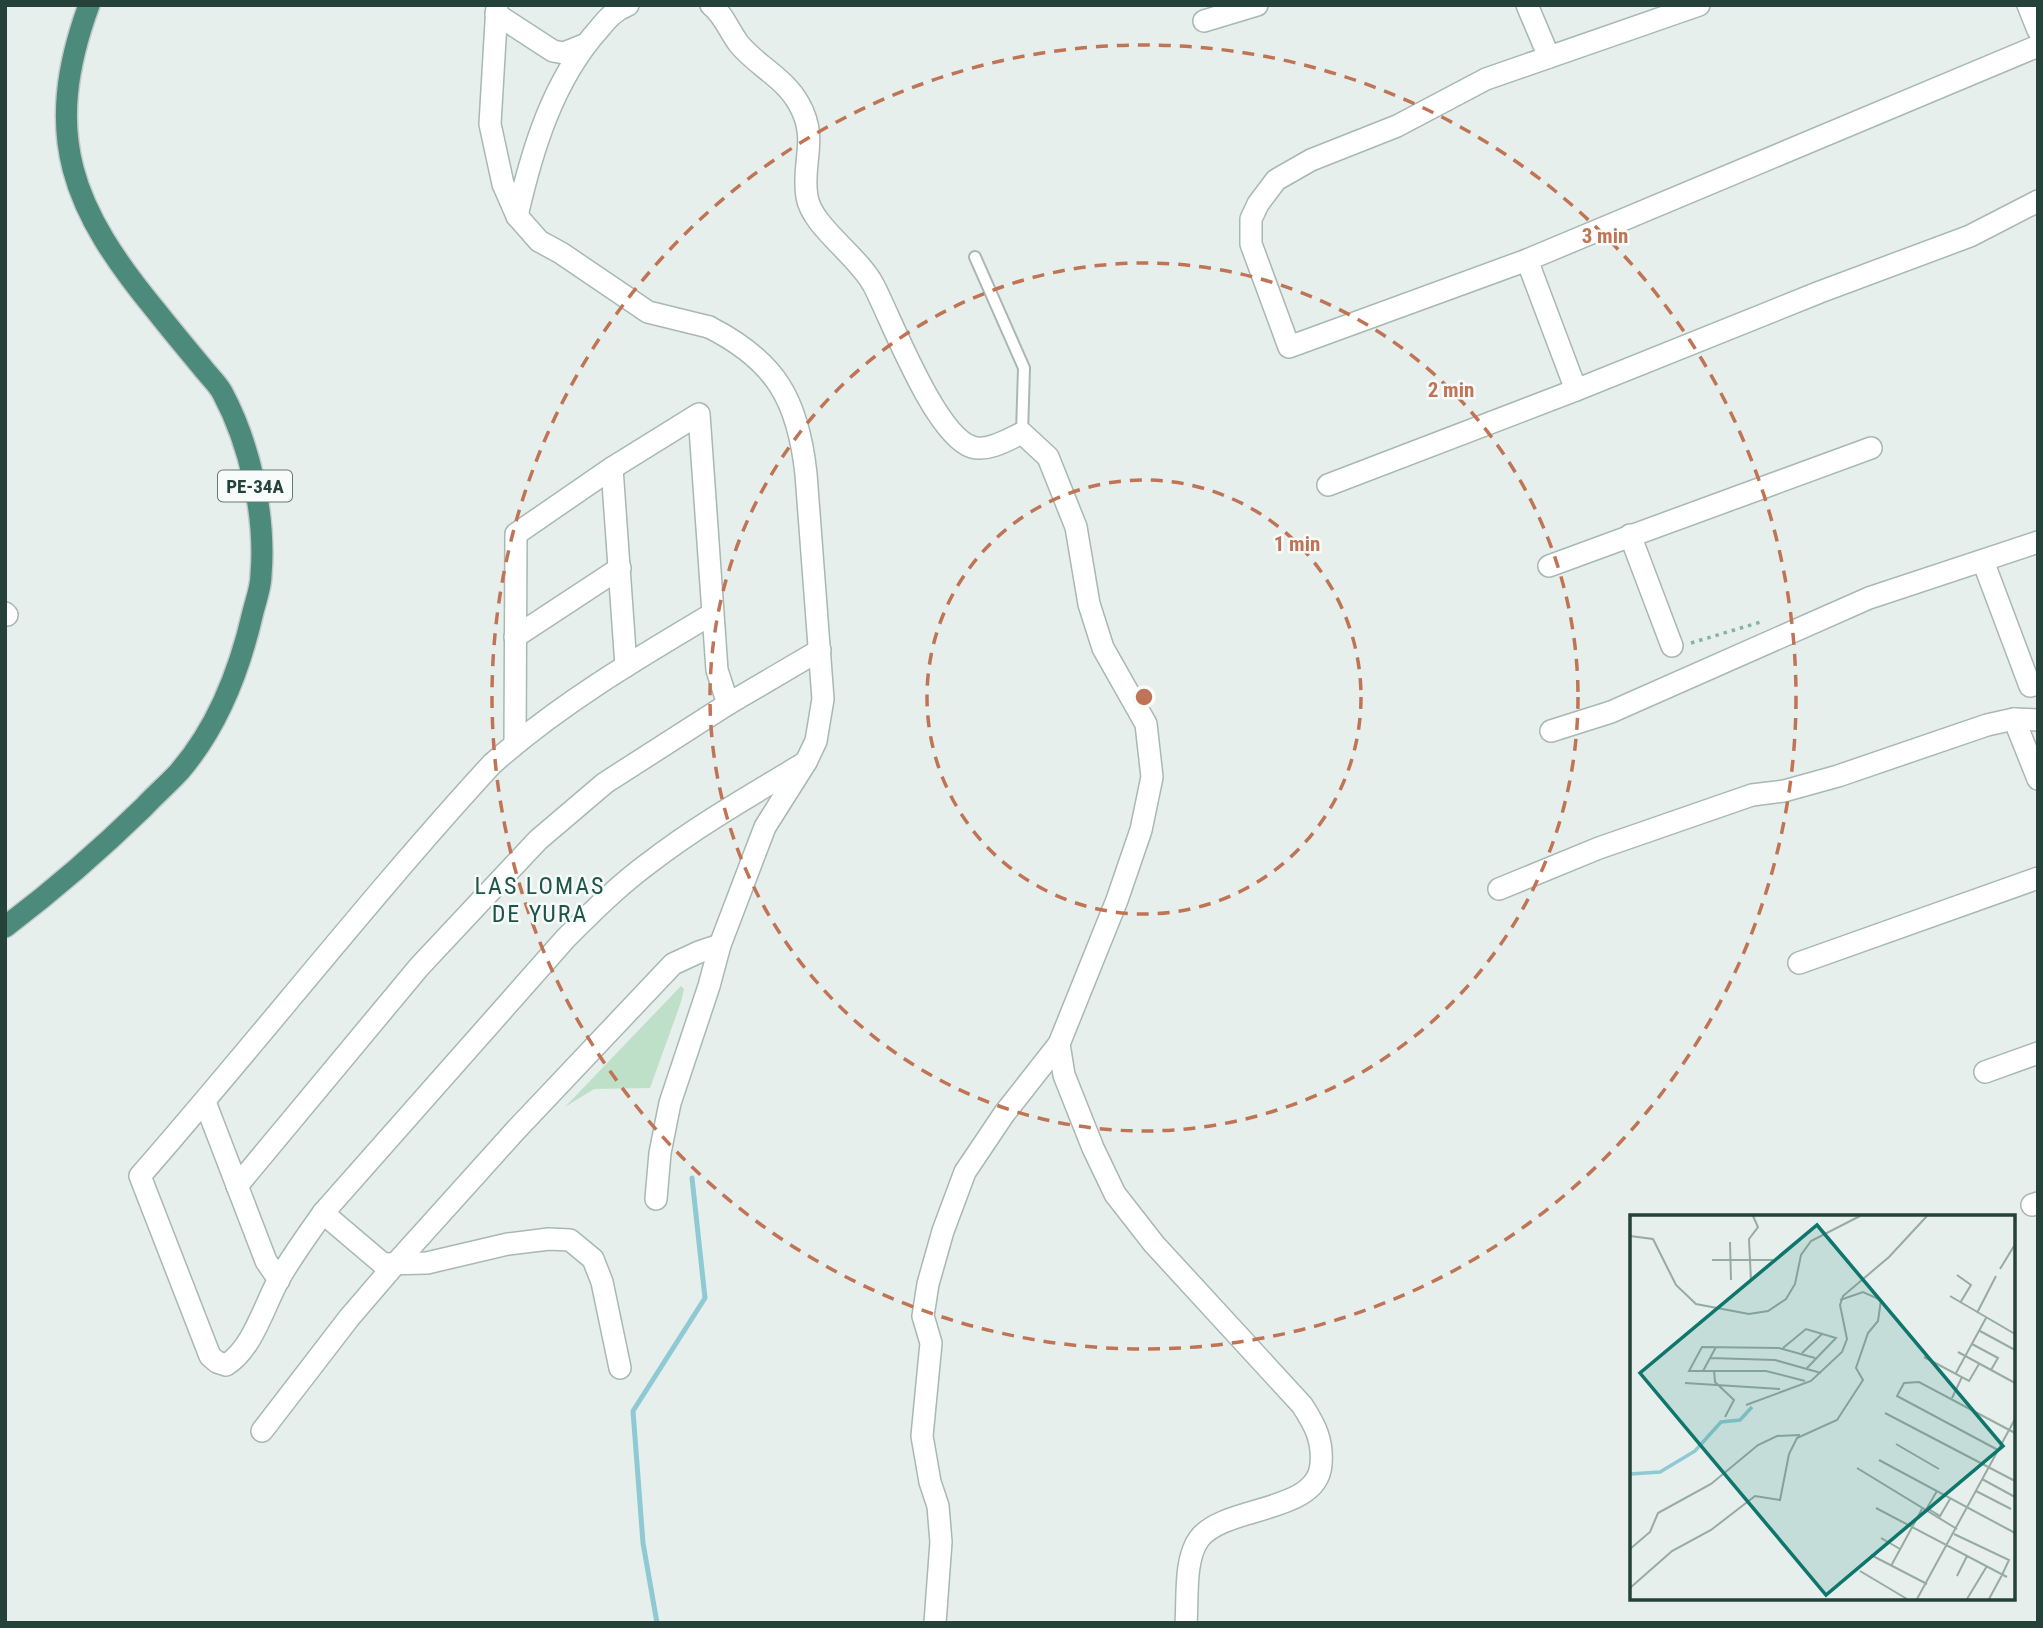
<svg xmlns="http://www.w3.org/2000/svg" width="2043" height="1628" font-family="'Roboto Condensed',sans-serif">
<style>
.green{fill:#bfe0c8}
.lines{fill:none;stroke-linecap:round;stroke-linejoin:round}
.stream{stroke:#8ec9d4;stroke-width:5}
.service-casing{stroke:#a8b8b2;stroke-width:14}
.minor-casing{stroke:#a8b8b2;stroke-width:24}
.tertiary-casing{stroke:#a8b8b2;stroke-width:24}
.trunk-casing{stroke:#c2cac8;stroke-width:24}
.path{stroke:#86b3a5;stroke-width:3.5;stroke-dasharray:3.5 5;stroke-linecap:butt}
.service{stroke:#fff;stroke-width:10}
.minor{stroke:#fff;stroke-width:21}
.tertiary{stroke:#fff;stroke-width:21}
.trunk{stroke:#4c8a7c;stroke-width:21}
.ring{fill:none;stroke:#c07456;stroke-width:3.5;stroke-dasharray:12 9}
.labels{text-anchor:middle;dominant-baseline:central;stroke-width:5;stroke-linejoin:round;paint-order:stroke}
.shield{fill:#f7fbf9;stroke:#637a73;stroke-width:2}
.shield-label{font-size:19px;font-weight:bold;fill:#24423a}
.quarter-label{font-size:24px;letter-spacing:2px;fill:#1f5548;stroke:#f7fbf9}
.inset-river{fill:none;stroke:#8ec9d4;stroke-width:3.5}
.inset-road{fill:none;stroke:#98aaa4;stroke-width:2}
.view{fill:#0f766e;fill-opacity:0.15;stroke:#0f766e;stroke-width:3.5}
.inset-edge{fill:none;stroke:#24423a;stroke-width:3.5}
.centre{fill:#c07456;stroke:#f7fbf9;stroke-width:3.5}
.ring-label{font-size:21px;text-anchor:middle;font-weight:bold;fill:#c07456;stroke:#f7fbf9;stroke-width:5;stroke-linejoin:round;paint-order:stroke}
</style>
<rect width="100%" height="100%" fill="#e6efeb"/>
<path class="green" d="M681 986 684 989 681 1002 650 1088 594 1089 565 1107Z"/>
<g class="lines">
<path class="stream" d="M657 1623 643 1543 633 1411 705 1298 692 1178"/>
<g class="service-casing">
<path id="service" d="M975 257 1024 368 1022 433"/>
</g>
<g class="minor-casing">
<g id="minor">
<path d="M711 5C724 15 729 31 739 44 757 66 785 78 799 104 819 139 801 163 807 197 812 227 859 256 874 286 892 321 935 435 972 447 988 452 1009 439 1022 433L1048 457 1076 527 1089 604 1103 648 1146 724 1152 777 1141 830 1117 900 1059 1044 1064 1075 1093 1148 1115 1194 1154 1244 1302 1405C1315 1425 1323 1440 1321 1464 1318 1514 1224 1505 1199 1539 1184 1560 1188 1597 1186 1623"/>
<path d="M1527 5 1549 57"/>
<path d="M1699 5 1486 79 1397 126 1311 160 1276 180 1258 204 1251 219V244L1289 347 1527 260 2038 46"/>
<path d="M496 14 553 51 564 53 584 45"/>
<path d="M1204 21 1257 5"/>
<path d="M517 216C532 150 553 80 599 29 607 19 615 10 628 5"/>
<path d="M1527 260 1576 390"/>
<path d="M612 468 626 666"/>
<path d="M1328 485 1576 390 1820 292 1970 236 2038 201"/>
<path d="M1630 535 1672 646"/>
<path d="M1983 561 2030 686 2038 684"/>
<path d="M1549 566 1871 448"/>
<path d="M5 613 7 615"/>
<path d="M712 614C636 659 558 705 492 764 370 897 259 1040 140 1176L210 1356 217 1362 226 1365C253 1349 265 1303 280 1277 293 1255 308 1234 323 1213L566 938C592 912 619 885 649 863 698 825 753 794 806 762"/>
<path d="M515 637 620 568"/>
<path d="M2014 719 2038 779"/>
<path d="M1551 731 1611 712 1869 598 2038 542"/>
<path d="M515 743 516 534 612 468 699 414 717 670 728 704"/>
<path d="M1499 889 1599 848 1752 795 1784 791 1838 776 1987 725 2014 719 2038 720"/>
<path d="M1799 963 2038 878"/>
<path d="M1985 1072 2038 1053"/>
<path d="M205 1102 266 1261 279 1280"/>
<path d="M237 1186 419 967 538 840 605 783 728 704 820 650"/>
<path d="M656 1199 660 1153 670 1103 709 986 720 945 765 827 806 762 816 741 823 699 806 474C798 400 776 361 709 327"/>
<path d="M2032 1205 2038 1203"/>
<path d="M323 1213 383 1264 427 1263 508 1244 549 1239 570 1240 593 1259 602 1282 620 1368"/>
<path d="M262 1431 349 1318 397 1262 515 1131 673 964 699 952 720 945"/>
<path d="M935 1623 941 1542 938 1506 930 1482 922 1436 931 1343 923 1316 928 1284 943 1231 965 1172 1004 1114 1059 1044"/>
</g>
</g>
<g class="tertiary-casing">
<g id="tertiary">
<path d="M497 5 490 124 503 184 517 216 539 241 561 253 648 312 709 327"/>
<path d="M2028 5 2038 30"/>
</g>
</g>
<g class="trunk-casing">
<path id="trunk" d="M5 927C54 890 100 850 144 807 155 795 168 784 179 772 218 727 240 669 253 612 256 600 261 587 261 575 266 516 250 444 222 392 217 383 208 375 202 367 187 349 172 331 157 312 72 209 41 136 89 5"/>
</g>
<path class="path" d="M1691 643 1764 621"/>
<use href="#service" class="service"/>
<use href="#minor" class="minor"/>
<use href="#tertiary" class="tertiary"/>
<use href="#trunk" class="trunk"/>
</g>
<g class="ring">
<circle cx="1144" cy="697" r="217"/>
<circle cx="1144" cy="697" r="434"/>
<circle cx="1144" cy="697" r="652"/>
</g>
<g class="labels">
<rect class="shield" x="218" y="470.5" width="74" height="31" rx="5"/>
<g class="shield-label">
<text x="255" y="486">PE-34A</text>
</g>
<g class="quarter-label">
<text x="540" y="886">LAS LOMAS<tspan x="540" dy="28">DE YURA</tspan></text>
</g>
</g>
<g transform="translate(1630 1215)">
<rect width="385" height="385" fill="#e6efeb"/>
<path class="inset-river" d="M0 259 30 257 65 236 91 207 110 205 122 192"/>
<path class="inset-road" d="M0 21 23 24 46 70 66 89 119 99 138 96 156 84 165 69 171 40 181 26 230 1M100 27 101 65M82 45H143M370 54 384 31M327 60 341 70 330 88M121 66 119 24 128 12 123 1M320 81 385 119M347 98 366 61M350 116 385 135M342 129 368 143 361 155M153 133 176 114 206 123 177 153M328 137 385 168M172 138 192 119M294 142 339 166 349 149M80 143 145 145 191 158M84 155 85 167 104 185 95 202M73 156 86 132M326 158 356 103M175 166 136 156H59L72 132 149 133 185 143M55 168 150 174M322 183 332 162M116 190 181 166 212 137 217 124 210 90 213 81 259 42 297 1M255 198 385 266M266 229 309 254M368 235 267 181 274 168 289 167 385 218M249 245 385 318M227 253 327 314M352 264 385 282M307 276 297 293 310 301 320 284M346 276 381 294M246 293 377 362M324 319 379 345 372 360M251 323 270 334M0 334 20 317 28 298 81 269 128 230 147 221 170 220M241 340 297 369M261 351 292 294M230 356 277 384M327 361 337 341M0 373 42 336 81 315 125 281 150 285 159 239 167 223 207 205 233 165 226 153 238 118 248 106 251 85 233 77 210 85M287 384 385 204M337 384 357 351M359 384 372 360"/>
<path class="view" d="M187 10 373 231 196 380 10 158Z"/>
<rect width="385" height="385" class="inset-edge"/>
</g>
<circle cx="1144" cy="697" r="10" class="centre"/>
<g class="ring-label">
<text x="1605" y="243">3 min</text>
<text x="1451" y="397">2 min</text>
<text x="1297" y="551">1 min</text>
</g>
<rect width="2043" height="1628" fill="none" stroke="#24423a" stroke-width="14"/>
</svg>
